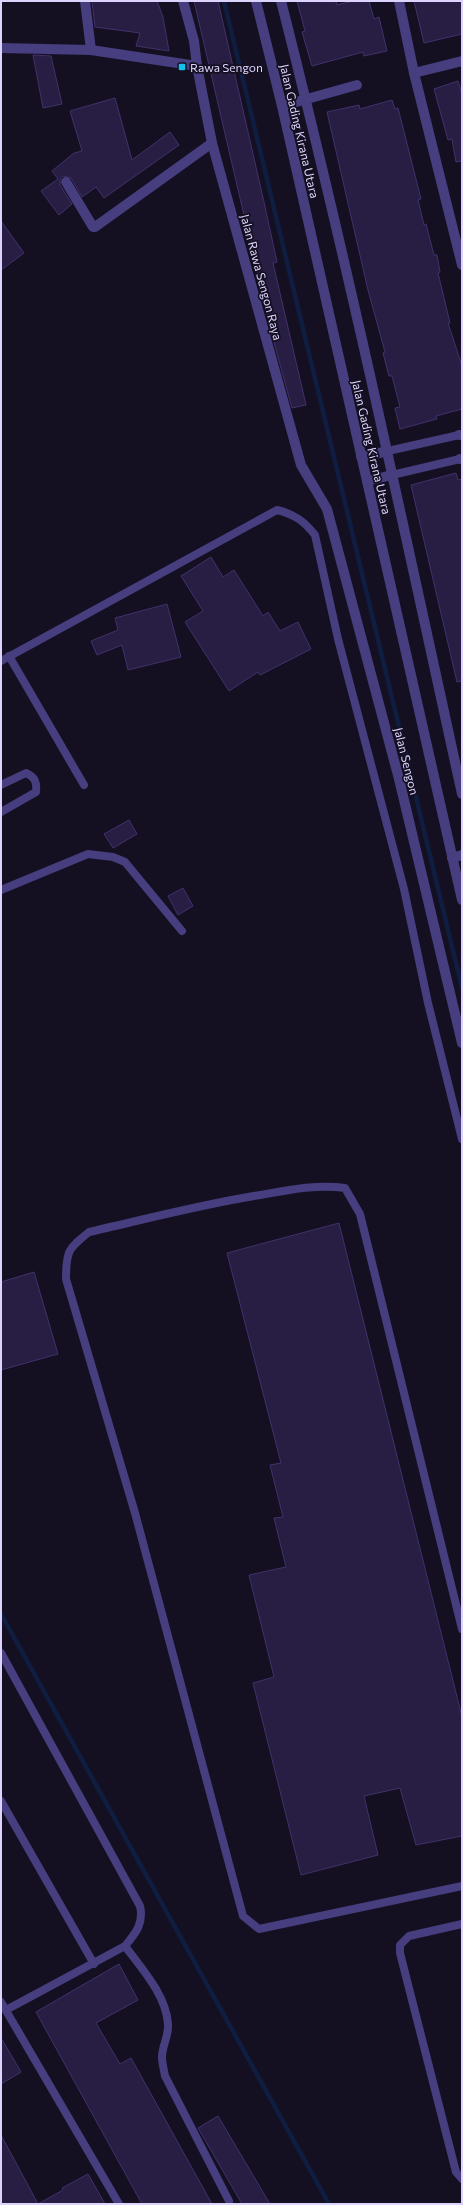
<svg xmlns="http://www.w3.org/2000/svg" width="463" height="2205" font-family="Commissioner,sans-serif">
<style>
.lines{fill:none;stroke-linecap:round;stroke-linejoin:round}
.stream{stroke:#0f1d41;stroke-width:4.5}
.building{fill:#281d42;stroke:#42316c}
.lane{stroke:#463e7e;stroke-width:8}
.street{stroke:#463e7e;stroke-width:10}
.poi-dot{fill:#12c0ea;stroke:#141022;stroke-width:1.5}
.labels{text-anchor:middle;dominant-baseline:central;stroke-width:3.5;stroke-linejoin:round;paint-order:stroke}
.poi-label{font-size:12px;fill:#dcd4fc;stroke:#141022;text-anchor:start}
.street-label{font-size:12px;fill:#dcd4fc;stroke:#141022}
</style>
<rect width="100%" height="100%" fill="#141022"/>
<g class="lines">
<g class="stream">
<path d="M224 1 462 988"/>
<path d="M1 1614 329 2204"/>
</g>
</g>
<g class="building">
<path d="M92 1H157L163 17 169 51 136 46 140 33 95 27Z"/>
<path d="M194 1H218L264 202 277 262 273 263 306 405 292 408 272 335Z"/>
<path d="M297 1H336L337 5 353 1H369L374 19 379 17 387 51 364 56 363 52 312 66 302 32 305 31Z"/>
<path d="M414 1H462V34L424 43Z"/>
<path d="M33 55 51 56 62 104 43 108Z"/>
<path d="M458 81 462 94V161L456 162 452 139 448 140 434 89Z"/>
<path d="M115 98 132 160 170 132 179 145 104 198 96 187 82 197 71 178 63 176 60 179V185L72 204 59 215 41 191 58 179 52 171 74 153 82 151 70 111Z"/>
<path d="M392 100 395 109 398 108 421 199 418 200 424 225 426 224 434 255H437L440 272 438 273 450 323H448L462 366V409L436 416 437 419 400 429 395 408 400 407 392 376H389L383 353 385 352 368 290 327 112 359 105 360 109Z"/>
<path d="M1 221 24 253 1 270Z"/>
<path d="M456 473 458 480 462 479V681L457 682 411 485Z"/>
<path d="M211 557 223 577 234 570 263 616 268 612 280 631 298 622 311 649 260 675 258 672 229 691 185 622 203 611 181 576Z"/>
<path d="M167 604 181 657 128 670 122 645 97 655 91 641 118 630 115 618Z"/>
<path d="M129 820 137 834 113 848 104 834Z"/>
<path d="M183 888 193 906 178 915 168 896Z"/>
<path d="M339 1223 462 1717V1836L416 1845 400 1788 364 1796 378 1855 301 1875 253 1683 274 1677 249 1575 286 1567 274 1518 283 1517 270 1465 281 1463 227 1253Z"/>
<path d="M34 1272 58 1354 1 1370V1282Z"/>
<path d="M119 1964 138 2000 96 2023 120 2064 131 2058 212 2204H142L36 2012Z"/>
<path d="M1 2038 21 2072 1 2084Z"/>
<path d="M218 2116 270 2204H242L198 2128Z"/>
<path d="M1 2135 38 2204H1Z"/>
<path d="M88 2174 105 2204H38L63 2190 62 2188Z"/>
</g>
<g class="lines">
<g class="lane">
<path d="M388 451 459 435"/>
<path d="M392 475 460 459"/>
<path d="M9 656 84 785"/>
<path d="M1 661 277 510C294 514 304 521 315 535L338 639 404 889 428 1003 462 1139"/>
<path d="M1 785 26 773C35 777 37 782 36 792L1 812"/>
<path d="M1 890 88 854 113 857 125 862 182 931"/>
<path d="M462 1629 360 1214 345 1188C317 1184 288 1190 260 1195 203 1204 146 1219 89 1232 68 1249 66 1251 66 1279L135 1513 243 1916 259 1929 462 1886"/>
<path d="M1 1653 140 1906C144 1923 136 1933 125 1946L6 2010"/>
<path d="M1 1801 94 1964"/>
<path d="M462 1924 409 1936 400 1945V1953L456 2172 462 2179"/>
<path d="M125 1946C142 1969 166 1995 168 2024 169 2036 162 2046 162 2057 162 2063 164 2070 165 2076L229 2201"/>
<path d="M1 2002 119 2204"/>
</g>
<g class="street">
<path d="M85 1 91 50"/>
<path d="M183 1 194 41 197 66 212 143 301 465 327 509 399 779 462 1043"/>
<path d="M256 1 282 106 462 900"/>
<path d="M281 1C348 264 404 529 462 794"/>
<path d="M399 1 414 73 462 265"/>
<path d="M1 48 91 50 197 66"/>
<path d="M414 73 462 61"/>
<path d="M282 106 357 85"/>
<path d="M66 182 93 227H95L212 143"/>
<path d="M459 435H462"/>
<path d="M361 457 388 451"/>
<path d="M460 459H462"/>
<path d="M367 481 392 475"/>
<path d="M452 858 462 855"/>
</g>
</g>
<rect class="poi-dot" x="178" y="63" width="8" height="8" rx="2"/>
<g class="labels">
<g class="poi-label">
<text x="190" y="67">Rawa Sengon</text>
</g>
<g class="street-label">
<text transform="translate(300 131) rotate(77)">Jalan Gading Kirana Utara</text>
<text transform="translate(262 277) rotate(75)">Jalan Rawa Sengon Raya</text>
<text transform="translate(372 447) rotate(77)">Jalan Gading Kirana Utara</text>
<text transform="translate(407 761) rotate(76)">Jalan Sengon</text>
</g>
</g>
<rect width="463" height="2205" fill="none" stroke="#dcd4fc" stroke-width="4"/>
</svg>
